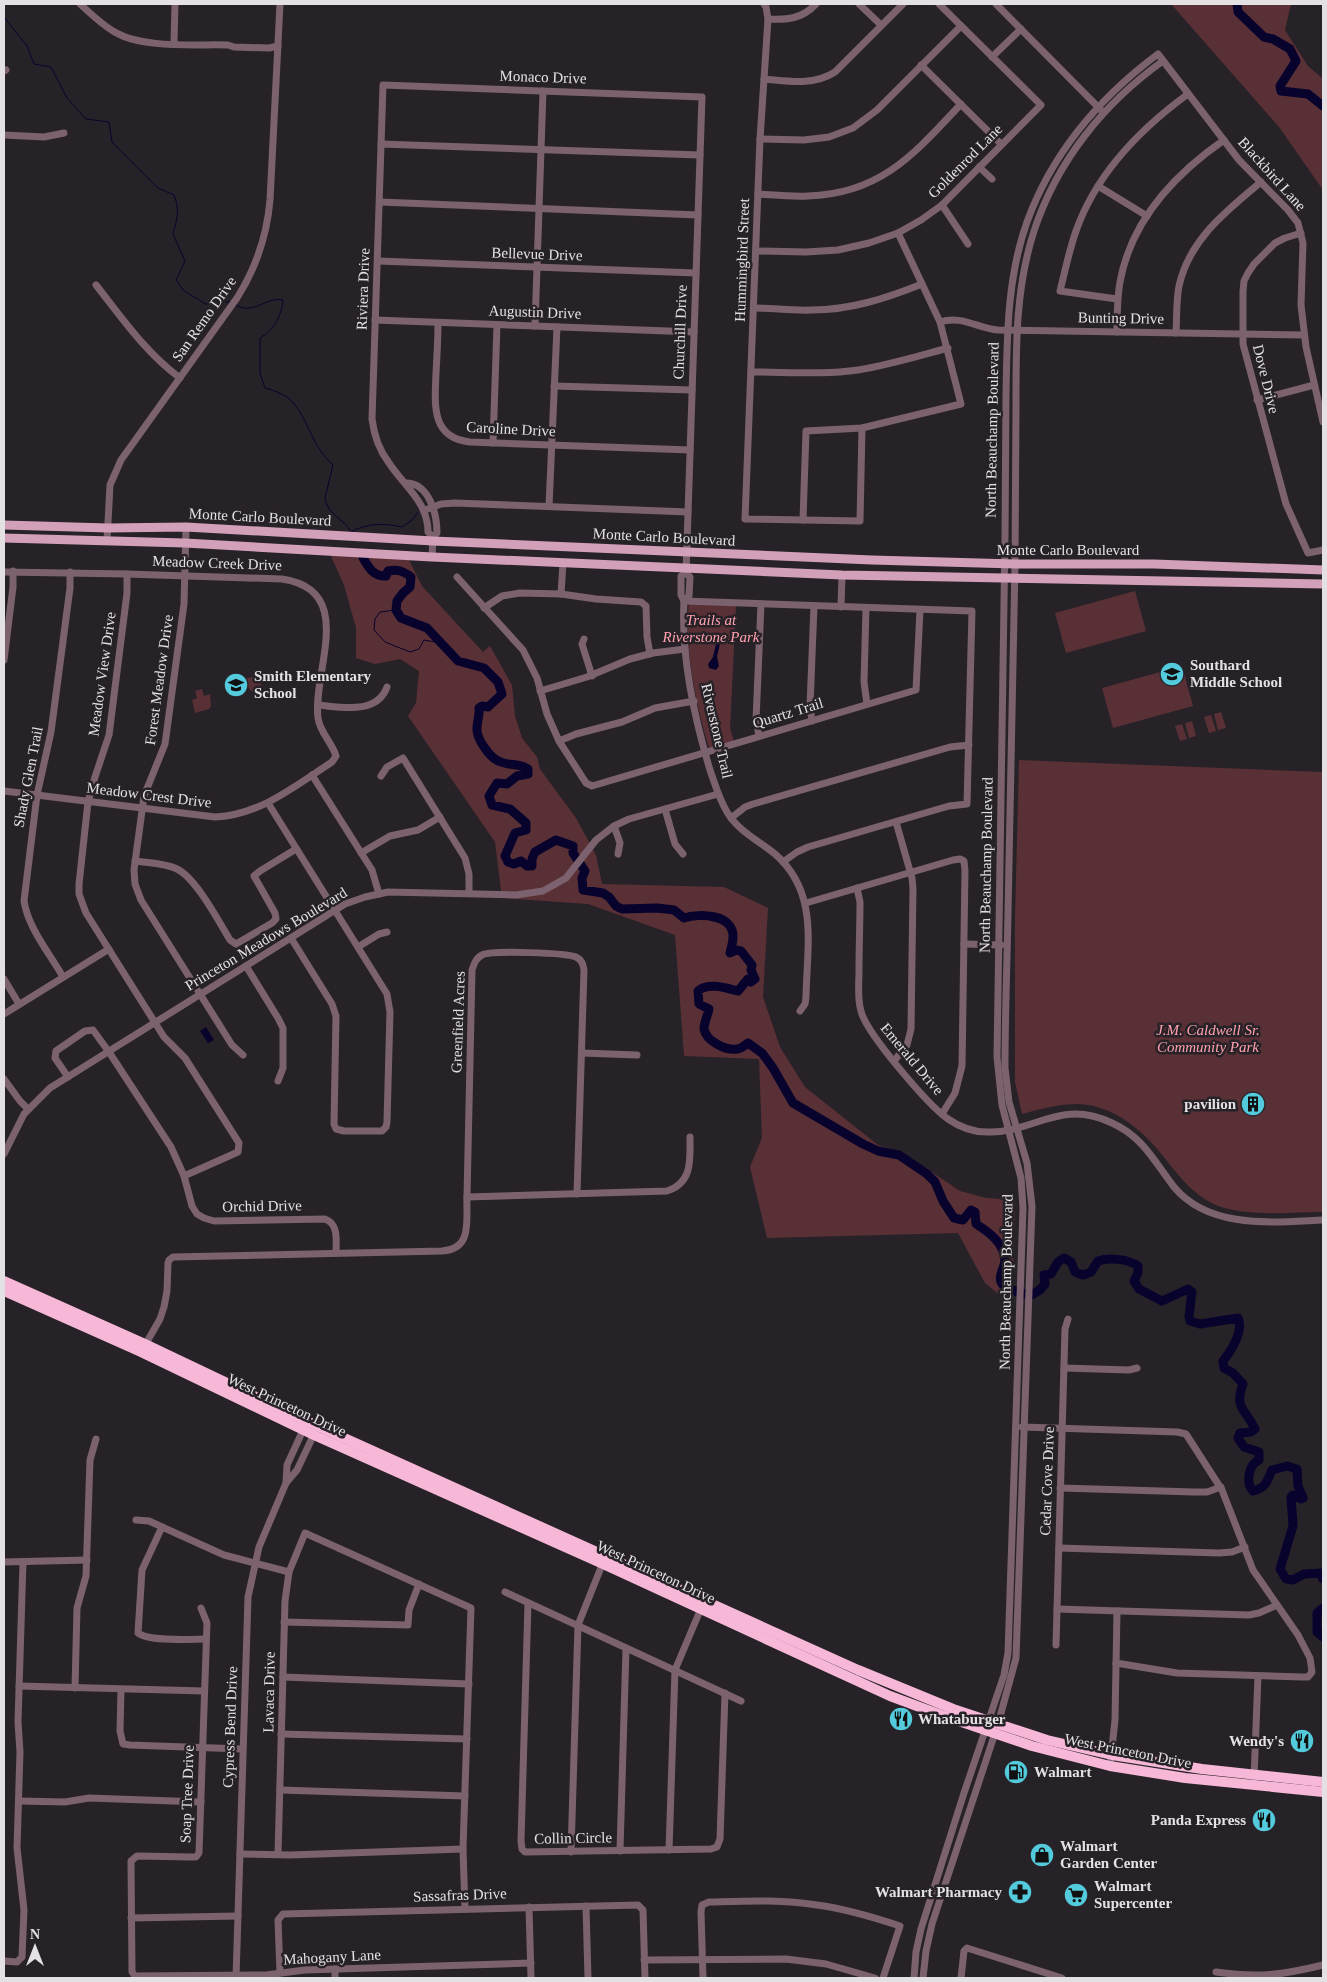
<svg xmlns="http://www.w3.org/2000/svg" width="1327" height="1982" font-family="'Times New Roman',serif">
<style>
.green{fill:#593036}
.water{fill:#08032d}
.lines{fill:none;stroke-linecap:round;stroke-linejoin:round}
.stream{stroke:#08032d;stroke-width:1}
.river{stroke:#08032d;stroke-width:9}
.minor{stroke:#7b626e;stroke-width:7}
.major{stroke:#d3a0b9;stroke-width:9}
.highway{stroke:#f7b8d7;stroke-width:10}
.labels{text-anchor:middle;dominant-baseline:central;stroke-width:5;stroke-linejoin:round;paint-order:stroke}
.street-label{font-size:15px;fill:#e4e1e4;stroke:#272227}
.park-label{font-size:15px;font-style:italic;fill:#fea1ae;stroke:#272227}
.poi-label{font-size:15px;font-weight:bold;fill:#e4e1e4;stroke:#272227;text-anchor:start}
</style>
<rect width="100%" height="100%" fill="#272227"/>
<g class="green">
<path d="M1171 4H1291L1285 30 1308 66 1323 79V190L1279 127Z"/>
<path d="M330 554 409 560 422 586 483 652 490 646 512 685 515 716 522 738 537 757 540 769 576 818 596 855 602 884 724 887 768 908 763 997 780 1047 805 1087 878 1145 905 1154 960 1191 986 1198 1015 1200 1012 1305 985 1283 958 1233 767 1238 750 1167 762 1138 759 1059 684 1056 675 935 588 904 502 898 495 842 408 716 416 703 419 671 400 659 375 664 356 658V628L344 585Z"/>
<path d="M1135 591 1146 631 1066 653 1055 613Z"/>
<path d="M689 603 736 606 730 728 734 741 709 748C697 708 683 644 689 603Z"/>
<path d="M1182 666 1193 706 1113 728 1102 688Z"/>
<path d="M255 676 259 677 263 692 259 694 251 691 244 682 245 679Z"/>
<path d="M202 689 204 696 210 694 211 706 209 709 195 713 192 700 197 698 195 691Z"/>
<path d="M1221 712 1226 728 1218 730 1214 714Z"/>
<path d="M1211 715 1216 731 1209 733 1204 717Z"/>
<path d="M1192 721 1196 736 1189 738 1185 723Z"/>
<path d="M1182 724 1187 739 1180 741 1175 726Z"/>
<path d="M1019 760 1323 772V1212C1290 1212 1250 1217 1218 1206 1196 1197 1181 1179 1167 1161 1146 1133 1115 1105 1078 1104 1059 1104 1040 1109 1022 1114L1015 1082V918Z"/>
</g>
<g class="water">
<path d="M716 644H720L717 656 719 666 716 670 709 668 708 664 713 657Z"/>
<path d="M206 1027 214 1040 208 1043 200 1031Z"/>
</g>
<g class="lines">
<g class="stream">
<path d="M4 17 27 46 34 64 51 67 67 98 86 119 109 122 112 142 158 188 174 195C180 209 177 219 173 234L185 261 176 280 184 291 206 304 219 301 230 302"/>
<path d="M236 305C254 316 266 296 283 300 282 315 274 330 260 338V373L265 388C276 391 288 395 295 405 311 426 311 445 333 465L325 498C327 515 345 519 351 532 366 523 386 523 402 527L412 520 418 512"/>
<path d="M396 610 380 612 375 619 374 630 385 642 410 652 419 649 424 640 441 643"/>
</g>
<g class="river">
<path d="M1237 4 1238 12 1264 37 1273 39 1290 49 1296 61 1280 86 1281 91 1308 94 1323 106"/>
<path d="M363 558C369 568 373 576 386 576L388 571C398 569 403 571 411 577L410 587 403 593 397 601 396 610 401 618 427 628 458 661 484 668 498 682 502 694 488 707 482 706 479 708C480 715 477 721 477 728 476 738 490 759 501 762 510 766 519 763 528 769V774L517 776 507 784 497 783 489 796 492 805 510 809 526 823V830L515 833 505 856 508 862 514 864 521 861 527 866H532V859L535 852 556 840 573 846V853L585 871 582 878 583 890 603 893 609 897 616 906 622 909 657 908 674 910 684 918C699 913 734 914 733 937 733 943 731 948 730 953L736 950 741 951 752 965 751 970 755 979 751 982 748 979 738 991C726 988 708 982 698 991L699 1004 709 1009C708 1015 704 1022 704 1029 706 1041 726 1051 737 1049 741 1049 745 1045 748 1043L762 1053 773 1068 793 1103 863 1144 878 1151 899 1155 927 1174 935 1182 943 1201 954 1218 963 1220 971 1210 975 1212 976 1224C989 1232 1004 1243 1005 1260 1005 1267 997 1277 1002 1284 1006 1289 1024 1294 1031 1295L1040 1290 1045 1284 1044 1275 1051 1274 1058 1262 1064 1258 1071 1262 1075 1272 1083 1275 1091 1272 1098 1261C1109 1257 1128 1259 1138 1266V1273L1134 1281 1139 1289 1162 1301 1188 1289 1192 1292 1189 1316 1190 1321 1200 1324 1238 1318C1244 1331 1231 1351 1223 1361L1224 1368 1233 1373 1243 1384C1234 1409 1245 1408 1255 1429L1251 1432 1240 1433 1238 1438 1244 1447 1259 1452V1460C1249 1464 1245 1483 1253 1491 1265 1489 1268 1480 1272 1470L1287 1466 1297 1469 1298 1486 1303 1498 1301 1499 1293 1495 1291 1497 1293 1526 1280 1569 1286 1579 1293 1580 1304 1574 1321 1573 1323 1579"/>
<path d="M1323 1608 1317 1613V1632L1323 1637"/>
</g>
<g class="minor">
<path d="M80 4C90 13 101 24 113 31 141 49 195 44 228 45L234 47 269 48 278 46"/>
<path d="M764 4 766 7 768 19 760 139 745 519 860 521 862 428"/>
<path d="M859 4 881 25"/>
<path d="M996 4 1101 110"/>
<path d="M768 19C787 20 802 19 816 4"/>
<path d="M174 43 175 4"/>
<path d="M992 57 1021 29"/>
<path d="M921 65 1001 144"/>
<path d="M4 71 6 70"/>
<path d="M764 79C789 81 813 86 835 72L903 4"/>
<path d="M4 135 44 137 64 133"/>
<path d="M760 139 804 140 829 137 853 128 877 110 961 26"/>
<path d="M381 144 700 155"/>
<path d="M979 167 992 179"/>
<path d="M1098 186 1147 216"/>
<path d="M758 194C774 195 792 197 808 196 881 194 915 153 961 104"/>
<path d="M380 202 698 215"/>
<path d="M942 205 968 244"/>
<path d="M1301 233 1285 238 1275 243 1254 264 1248 273 1244 281 1243 291V344L1286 504 1308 553 1323 550"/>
<path d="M756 251 806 252 838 250 869 243 898 233 921 220 942 205 1041 105 939 4"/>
<path d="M378 261 696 273"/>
<path d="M96 285C122 318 146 353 180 378"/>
<path d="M1117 299 1060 291C1065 271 1069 251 1076 231 1096 174 1140 129 1188 94"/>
<path d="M754 308C773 308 793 311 812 310 851 310 887 298 922 284"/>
<path d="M375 320 694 332"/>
<path d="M940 322C961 315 977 328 998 330L1304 335"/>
<path d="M438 323C438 339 437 356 436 373 435 403 430 438 470 442L690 450"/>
<path d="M535 326 543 91"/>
<path d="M1117 332C1117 315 1117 299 1120 282 1131 221 1175 174 1224 140"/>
<path d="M1176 333C1177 317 1176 301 1179 286 1189 240 1226 211 1261 182"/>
<path d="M751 372C787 372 823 375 858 370 889 365 918 356 948 348"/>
<path d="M554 386 692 390"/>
<path d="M1257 400 1314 385"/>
<path d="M493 443 497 325"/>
<path d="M406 483C429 483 437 514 437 533L433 537 432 557"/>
<path d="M549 506 557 327"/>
<path d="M425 510 441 504 455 503 688 512"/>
<path d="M803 520 806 431 862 428 961 404 940 322 898 233"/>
<path d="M186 527 184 604 165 744 144 796 134 870 135 884 141 900 232 1045 243 1055"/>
<path d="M433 537 428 532C428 502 404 486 389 463 379 450 374 435 372 419L383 85 702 97 686 573 690 577 689 596 684 601"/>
<path d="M107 541 110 485 121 460 237 298C256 268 267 235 270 200L280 4"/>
<path d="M4 572 127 574 282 579C358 590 312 671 318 718 320 733 332 742 336 756L332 762C295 786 260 815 215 817L4 791"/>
<path d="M686 573 681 576V595L684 601C681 656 694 717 710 770 715 784 719 799 727 812 738 831 759 841 775 854 819 892 807 945 806 997L805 1004 800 1011"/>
<path d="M127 574V593L109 735 95 777 88 802 79 884V894L86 913 164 1037 185 1058 239 1143 238 1152 184 1176"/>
<path d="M457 577 523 650 537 678 547 714 559 741 586 783 592 786 916 690 920 610"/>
<path d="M561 594 563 563"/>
<path d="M684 601 972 611 967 804 949 806 808 847 797 852 783 862"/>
<path d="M841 607 842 575"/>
<path d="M484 608 502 596 520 593 561 594 596 599 641 602 646 606 647 637 650 654"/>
<path d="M866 608 864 682 867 704"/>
<path d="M584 639 582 644 592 676"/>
<path d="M4 660 13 587V571"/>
<path d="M540 691 587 677 630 659 653 653 685 649"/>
<path d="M318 705C341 707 377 715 387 687"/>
<path d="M812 721 810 706 814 606"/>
<path d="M759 736 756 720 761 604"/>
<path d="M559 741 576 734 622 722 655 708 694 701"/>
<path d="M312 775 372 870 379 894"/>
<path d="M381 776 387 767 403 758 465 858 469 874V893"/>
<path d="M268 803 387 994 390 1012 387 1122 386 1127 382 1131H344L336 1129 334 1124 336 1016 332 1004 291 938"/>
<path d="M665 809 675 844 683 854"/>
<path d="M731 818 745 807 753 804 950 747 969 745"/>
<path d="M614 826 620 843 618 854"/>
<path d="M361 853 390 836 418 830 440 817"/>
<path d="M135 861C149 863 165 863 177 869 196 878 219 922 230 940L236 944 272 923 276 919 275 913 254 876 260 871 296 849"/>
<path d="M857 888 860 902C860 925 859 947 859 970 859 984 857 998 861 1011 866 1033 929 1106 948 1119 961 1128 975 1133 991 1132 1037 1131 1061 1099 1112 1123 1143 1137 1154 1161 1174 1187 1210 1230 1274 1222 1323 1220"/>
<path d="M806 903 953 860 960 859 964 861 965 871 962 1066 955 1093 942 1114"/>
<path d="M964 944 1001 945"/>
<path d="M358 947 379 934 387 932"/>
<path d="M246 966 278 1018 283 1028V1068L278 1081"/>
<path d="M63 977C50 954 28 928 24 901L37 795 51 732 70 588V572"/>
<path d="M4 979 19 1004"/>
<path d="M4 1014 109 949"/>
<path d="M582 1053 637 1055"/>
<path d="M894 1061 907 1045 911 1029 913 888 912 878 896 822"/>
<path d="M68 1077 55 1058 56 1051 85 1031 93 1030 109 1052 171 1147 184 1176 192 1206 197 1214 204 1218 214 1221 325 1219C339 1224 336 1241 336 1253"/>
<path d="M4 1079 20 1101 28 1109"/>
<path d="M4 1154 24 1114 50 1088 345 904 365 897 388 892 516 895 543 891 566 878 596 840 614 826 629 819 718 794"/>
<path d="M467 1197 667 1191C693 1183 690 1159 690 1137"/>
<path d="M144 1347 160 1319 164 1307 167 1291 168 1263 169 1260 173 1257 442 1251C473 1249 466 1221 467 1197L472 970C474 964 476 958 482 955 493 950 566 953 576 957 582 960 583 964 584 970L577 1194"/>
<path d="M1064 1368 1129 1370 1137 1368"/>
<path d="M305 1426 287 1465 286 1483 297 1470 315 1432"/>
<path d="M1022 1427 1177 1432 1186 1434 1222 1490 1253 1570 1298 1635 1310 1658 1312 1672 1308 1677H1302L1177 1673 1116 1663"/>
<path d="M1060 1488 1194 1492H1207L1221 1487"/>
<path d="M136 1520 149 1521 224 1555 289 1572"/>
<path d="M162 1527 142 1570 138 1633C149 1642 191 1639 206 1639"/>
<path d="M1059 1548 1219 1553 1232 1552 1245 1547"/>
<path d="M4 1562 87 1560"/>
<path d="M505 1592 741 1701"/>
<path d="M528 1603 521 1841 522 1849 525 1852 711 1849 717 1847 720 1839 725 1693"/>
<path d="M201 1608 207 1623 199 1853 196 1857H191L137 1856 131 1861 132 1972 135 1976 266 1975 305 1970 531 1963"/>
<path d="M1057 1609 1249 1615 1259 1613 1277 1605"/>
<path d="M284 1622 408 1625 409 1610 419 1584"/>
<path d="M1056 1645 1065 1329 1068 1319"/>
<path d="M283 1677 469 1684"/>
<path d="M19 1686 204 1691"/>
<path d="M75 1688 77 1608 86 1576 90 1460 96 1439"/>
<path d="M121 1690 120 1731 123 1744 130 1745 242 1749"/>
<path d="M281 1734 467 1739"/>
<path d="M1110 1766 1115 1720 1117 1611"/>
<path d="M1254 1778 1258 1676"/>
<path d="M280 1790 465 1796"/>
<path d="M19 1801 65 1802 89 1798 201 1802"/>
<path d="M669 1850 675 1670 702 1606"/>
<path d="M620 1851 626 1648"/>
<path d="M571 1852 578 1625 604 1560"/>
<path d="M240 1854 290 1855 463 1849"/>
<path d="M278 1854 285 1601 289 1572 305 1533 471 1608 463 1849 465 1909"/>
<path d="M586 1906 588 1978"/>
<path d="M529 1907 531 1978"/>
<path d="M131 1918 238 1916"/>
<path d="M644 1960 786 1959 826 1964 875 1978"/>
<path d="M4 1961 17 1962 22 1957 24 1910 17 1848 20 1752 18 1722 23 1562"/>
<path d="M335 1969V1978"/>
<path d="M1216 1972C1258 1978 1282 1975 1323 1965"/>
<path d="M280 1973 278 1920 283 1914 638 1905 643 1910 645 1978"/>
<path d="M236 1978 248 1597 259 1547 286 1483"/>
<path d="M703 1978 701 1912 702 1905 709 1902C745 1901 781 1899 817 1905 846 1909 873 1917 900 1926L883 1978"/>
<path d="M914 1978 916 1952 921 1929 964 1793 1004 1675 1008 1653 1023 1208 1021 1178 1002 1105 997 1057C999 884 1003 711 1005 538 1005 491 1006 443 1006 395 1007 337 1007 278 1027 222 1052 153 1099 98 1158 54L1239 160 1288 210 1298 223 1303 243 1301 305 1306 347 1323 422"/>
<path d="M923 1978 926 1951 932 1924 998 1724 1016 1658 1032 1206 1027 1163 1009 1102 1005 1068C1005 1016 1007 965 1008 914 1010 797 1013 680 1015 564 1015 512 1016 461 1016 410 1016 349 1015 290 1034 231 1057 161 1104 103 1163 61"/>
<path d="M961 1978 964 1951 967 1948 1062 1978"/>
</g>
<g class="major">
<path d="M4 525 108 528 186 527 433 541 872 560 1015 564H1154L1323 570"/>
<path d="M4 538 185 543 432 557 842 575 1323 584"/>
</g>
<g class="highway">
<path d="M4 1281 145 1344 311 1423 858 1670 953 1709 1047 1740 1112 1755 1202 1769 1323 1782"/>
<path d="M4 1291 141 1352 314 1435 603 1564 890 1696 941 1715 1032 1746 1110 1766 1185 1778 1323 1792"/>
</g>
</g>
<defs>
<g id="school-disc" transform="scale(1.25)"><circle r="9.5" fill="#54cadd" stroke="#272227"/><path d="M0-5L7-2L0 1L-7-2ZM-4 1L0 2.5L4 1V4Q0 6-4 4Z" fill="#111"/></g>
<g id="building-disc" transform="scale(1.25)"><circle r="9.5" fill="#54cadd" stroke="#272227"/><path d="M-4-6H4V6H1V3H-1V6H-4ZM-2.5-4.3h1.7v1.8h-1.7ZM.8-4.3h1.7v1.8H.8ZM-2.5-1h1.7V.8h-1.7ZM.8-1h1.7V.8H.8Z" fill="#111"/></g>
<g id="restaurant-disc" transform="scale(1.25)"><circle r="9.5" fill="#54cadd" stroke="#272227"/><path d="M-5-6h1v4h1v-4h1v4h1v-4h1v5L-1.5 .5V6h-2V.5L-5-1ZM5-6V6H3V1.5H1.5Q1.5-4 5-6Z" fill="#111"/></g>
<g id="fuel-disc" transform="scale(1.25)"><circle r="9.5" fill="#54cadd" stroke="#272227"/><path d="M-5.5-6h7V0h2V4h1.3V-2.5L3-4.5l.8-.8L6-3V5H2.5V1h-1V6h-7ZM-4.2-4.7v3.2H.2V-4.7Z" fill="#111"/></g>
<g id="shop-disc" transform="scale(1.25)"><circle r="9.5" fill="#54cadd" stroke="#272227"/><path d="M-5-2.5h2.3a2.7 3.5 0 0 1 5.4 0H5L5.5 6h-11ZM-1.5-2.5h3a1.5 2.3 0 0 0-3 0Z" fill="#111"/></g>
<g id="pharmacy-disc" transform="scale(1.25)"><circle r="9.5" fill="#54cadd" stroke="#272227"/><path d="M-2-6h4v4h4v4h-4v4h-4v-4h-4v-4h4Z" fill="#111"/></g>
<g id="supermarket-disc" transform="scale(1.25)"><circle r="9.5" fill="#54cadd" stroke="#272227"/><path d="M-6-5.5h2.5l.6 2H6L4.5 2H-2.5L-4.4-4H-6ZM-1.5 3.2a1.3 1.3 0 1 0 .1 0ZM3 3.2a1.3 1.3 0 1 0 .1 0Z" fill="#111"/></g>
</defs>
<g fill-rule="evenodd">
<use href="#school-disc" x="1172" y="674"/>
<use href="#school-disc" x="236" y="685"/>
<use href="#building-disc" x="1253" y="1104"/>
<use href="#restaurant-disc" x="901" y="1719"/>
<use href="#restaurant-disc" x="1302" y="1741"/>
<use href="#fuel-disc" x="1016" y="1772"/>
<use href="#restaurant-disc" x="1264" y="1820"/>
<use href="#shop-disc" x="1042" y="1855"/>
<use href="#pharmacy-disc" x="1020" y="1892"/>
<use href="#supermarket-disc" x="1076" y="1895"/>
</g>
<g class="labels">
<g class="street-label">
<text transform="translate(543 77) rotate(2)">Monaco Drive</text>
<text transform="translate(965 161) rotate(-45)">Goldenrod Lane</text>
<text transform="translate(1272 174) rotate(48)">Blackbird Lane</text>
<text transform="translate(537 254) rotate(2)">Bellevue Drive</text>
<text transform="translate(742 260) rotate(-88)">Hummingbird Street</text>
<text transform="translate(363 289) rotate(-88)">Riviera Drive</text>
<text transform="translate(535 312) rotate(2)">Augustin Drive</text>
<text transform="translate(1121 318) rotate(1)">Bunting Drive</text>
<text transform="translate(204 319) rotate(-55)">San Remo Drive</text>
<text transform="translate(680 332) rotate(-88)">Churchill Drive</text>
<text transform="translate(1266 379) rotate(76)">Dove Drive</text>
<text transform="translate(511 429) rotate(3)">Caroline Drive</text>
<text transform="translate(992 430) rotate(-89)">North Beauchamp Boulevard</text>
<text transform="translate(260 517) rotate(3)">Monte Carlo Boulevard</text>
<text transform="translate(664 537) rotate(3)">Monte Carlo Boulevard</text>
<text x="1068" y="550">Monte Carlo Boulevard</text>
<text transform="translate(217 563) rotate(2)">Meadow Creek Drive</text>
<text transform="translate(102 674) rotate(-82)">Meadow View Drive</text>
<text transform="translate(159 680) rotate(-82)">Forest Meadow Drive</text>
<text transform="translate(788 713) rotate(-17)">Quartz Trail</text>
<text transform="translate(717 731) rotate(77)">Riverstone Trail</text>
<text transform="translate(28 777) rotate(-79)">Shady Glen Trail</text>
<text transform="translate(149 795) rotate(7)">Meadow Crest Drive</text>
<text transform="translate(986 865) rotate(-89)">North Beauchamp Boulevard</text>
<text transform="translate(266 939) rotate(-31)">Princeton Meadows Boulevard</text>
<text transform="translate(458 1022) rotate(-88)">Greenfield Acres</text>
<text transform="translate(912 1059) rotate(50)">Emerald Drive</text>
<text transform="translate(262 1206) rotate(-1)">Orchid Drive</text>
<text transform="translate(1006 1282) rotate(-89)">North Beauchamp Boulevard</text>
<text transform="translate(287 1405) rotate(25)">West Princeton Drive</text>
<text transform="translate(1047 1481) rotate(-88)">Cedar Cove Drive</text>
<text transform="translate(656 1572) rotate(25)">West Princeton Drive</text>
<text transform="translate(269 1692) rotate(-89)">Lavaca Drive</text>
<text transform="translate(230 1727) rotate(-88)">Cypress Bend Drive</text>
<text transform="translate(1128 1751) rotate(11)">West Princeton Drive</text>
<text transform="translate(187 1794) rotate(-88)">Soap Tree Drive</text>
<text transform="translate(573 1838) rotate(-1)">Collin Circle</text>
<text transform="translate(460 1895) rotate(-2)">Sassafras Drive</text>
<text transform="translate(332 1957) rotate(-3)">Mahogany Lane</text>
</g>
<g class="park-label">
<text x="711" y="620">Trails at<tspan x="711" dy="17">Riverstone Park</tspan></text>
<text x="1208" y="1030">J.M. Caldwell Sr.<tspan x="1208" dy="17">Community Park</tspan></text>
</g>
<g class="poi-label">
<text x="1190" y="665">Southard<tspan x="1190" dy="17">Middle School</tspan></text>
<text x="254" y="676">Smith Elementary<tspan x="254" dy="17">School</tspan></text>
<text x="1236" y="1104" text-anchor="end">pavilion</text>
<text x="918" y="1719">Whataburger</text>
<text x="1284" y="1741" text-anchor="end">Wendy's</text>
<text x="1034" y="1772">Walmart</text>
<text x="1246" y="1820" text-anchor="end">Panda Express</text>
<text x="1060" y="1846">Walmart<tspan x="1060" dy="17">Garden Center</tspan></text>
<text x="1094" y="1886">Walmart<tspan x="1094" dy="17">Supercenter</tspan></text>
<text x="1002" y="1892" text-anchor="end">Walmart Pharmacy</text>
</g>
</g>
<rect width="1327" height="1982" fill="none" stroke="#e4e1e4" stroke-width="10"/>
<g transform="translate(35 1947)" stroke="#272227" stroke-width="4" paint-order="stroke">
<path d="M0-4L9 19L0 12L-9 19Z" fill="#e4e1e4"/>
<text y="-8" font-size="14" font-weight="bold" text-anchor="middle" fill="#e4e1e4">N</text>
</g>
</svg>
